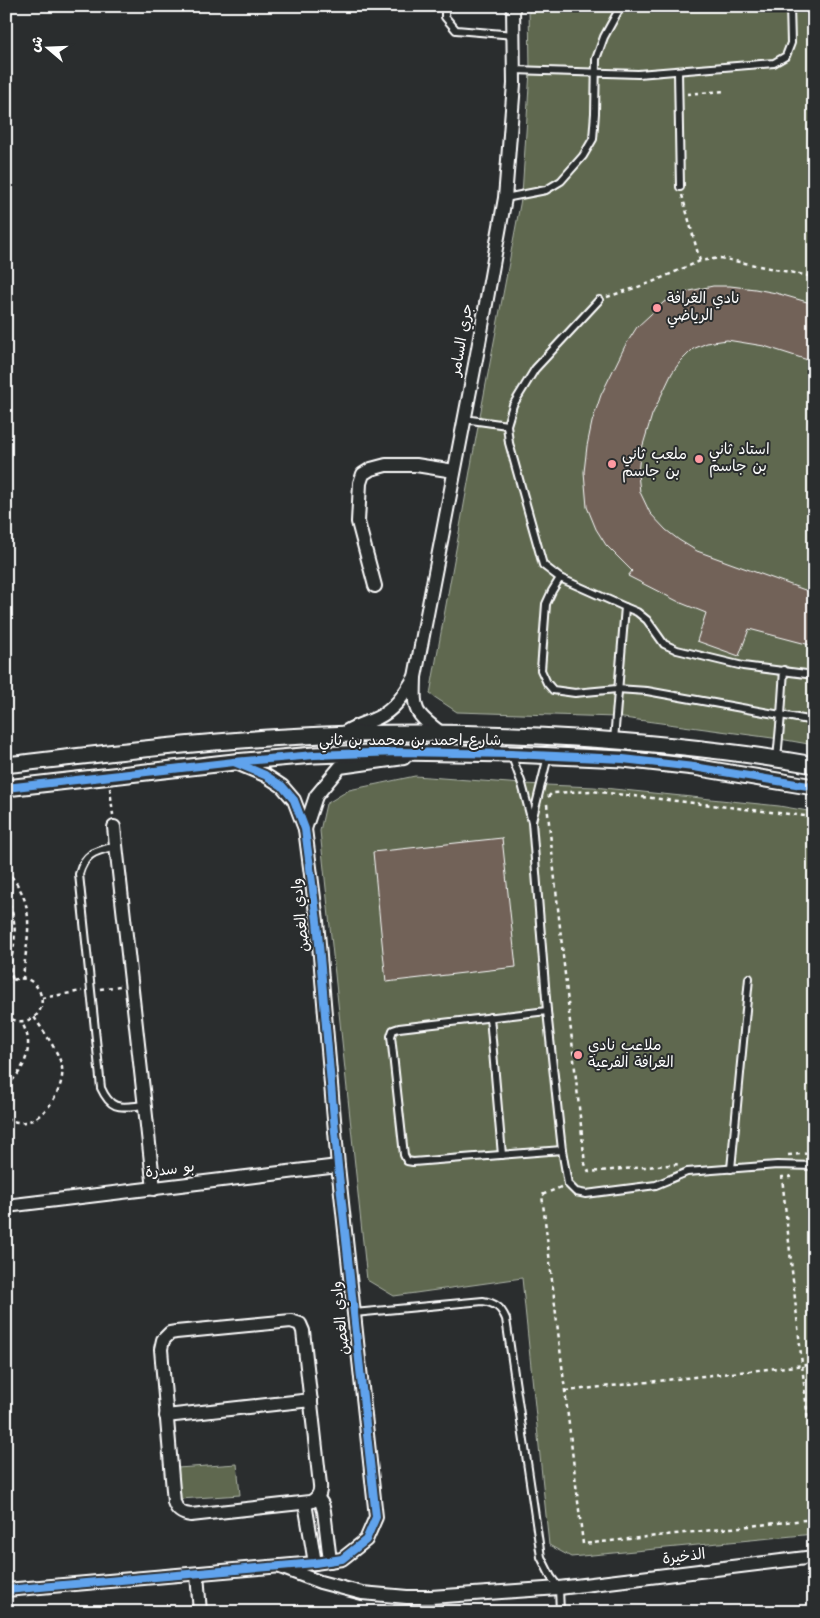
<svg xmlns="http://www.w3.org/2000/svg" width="820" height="1618" font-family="Kalam,'Playpen Sans Arabic',sans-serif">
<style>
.green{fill:#5e6850;stroke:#aeb4a8}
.building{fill:#726259;stroke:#fff}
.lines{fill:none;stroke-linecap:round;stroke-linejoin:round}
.service-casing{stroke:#fff;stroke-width:10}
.minor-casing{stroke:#fff;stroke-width:16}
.tertiary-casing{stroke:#fff;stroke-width:19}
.path{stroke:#fff;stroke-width:2.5;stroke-dasharray:4 4;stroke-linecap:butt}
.service{stroke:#2a2d2e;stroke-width:6}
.minor{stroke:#2a2d2e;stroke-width:12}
.tertiary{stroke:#2a2d2e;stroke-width:15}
.cycleway-casing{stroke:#2a2d2e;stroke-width:11}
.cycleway{stroke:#60a3ed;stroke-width:8}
.poi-dot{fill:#ff9aa2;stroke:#2a2d2e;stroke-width:2}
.labels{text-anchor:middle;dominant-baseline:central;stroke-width:4;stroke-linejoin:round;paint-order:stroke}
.poi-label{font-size:15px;fill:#fff;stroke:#2a2d2e;text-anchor:start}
.street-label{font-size:15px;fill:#fff;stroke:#2a2d2e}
</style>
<rect width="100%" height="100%" fill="#2a2d2e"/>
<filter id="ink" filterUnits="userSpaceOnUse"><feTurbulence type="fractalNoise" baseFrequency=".02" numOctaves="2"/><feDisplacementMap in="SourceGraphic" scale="10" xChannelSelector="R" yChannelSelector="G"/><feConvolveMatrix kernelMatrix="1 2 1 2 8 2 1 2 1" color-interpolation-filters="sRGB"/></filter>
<g filter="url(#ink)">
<g class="green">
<path d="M529 6H814V745L780 739 616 717 457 712 430 694 479 421 522 194 530 71Z"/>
<path d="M415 776 522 784 594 787 779 806 814 812V1534L571 1557 549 1545 522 1278 394 1296 367 1280 320 831 326 804 349 790Z"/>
<path d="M237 1464 240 1495 180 1499 177 1468Z"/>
</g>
<g class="building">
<path d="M713 286H730L755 289 776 293 814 304V362L764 346 727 340 707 343 693 349 680 362 672 373 652 415 640 455 638 474 640 492 650 513 666 530 679 540 697 551 805 590 814 591V646L749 629 739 656 697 641 706 613 681 603 628 576 632 571 606 545 596 529 587 507 584 472 587 446 592 422 601 395 625 346 637 327 664 302 690 291Z"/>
<path d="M502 838 516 967 386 982 373 852Z"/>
</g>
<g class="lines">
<g class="service-casing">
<g id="service">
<path d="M445 6V17L456 30 514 35"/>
<path d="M514 70 638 74 774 63 786 56 791 43 790 6"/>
<path d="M678 71 680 187"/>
<path d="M505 198 546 190 561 181 583 156 593 139 595 113 596 59 604 37 621 6"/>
<path d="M599 300 535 369 513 405 507 425 509 443 543 565 560 578 625 607 614 740"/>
<path d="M464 419 507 425"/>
<path d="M560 578 552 591 546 604 541 670 547 683 553 690 575 693 617 689 647 691 814 721"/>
<path d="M625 607 637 612 647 620 664 644 677 650 743 666 814 675"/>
<path d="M511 754 522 784 532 822 547 1011 562 1150 568 1184 576 1192 586 1194 656 1185 687 1172 777 1165 814 1166"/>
<path d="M777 759 781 715 784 670"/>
<path d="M532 821 548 756"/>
<path d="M116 846C97 851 85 852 79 874L101 1088C112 1112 121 1107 145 1105"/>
<path d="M547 1011 399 1028 393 1030 391 1036 404 1155 407 1161 413 1162 562 1150"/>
<path d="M490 1017 502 1155"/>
<path d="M731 1169 749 978"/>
<path d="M354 1313 483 1301C495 1303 501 1307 506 1319L541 1557 551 1577 559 1588 560 1612"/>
</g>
</g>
<g class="minor-casing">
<g id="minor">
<path d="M375 586 358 522 360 483 363 474 371 469 386 465H416L454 471"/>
<path d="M441 733C413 712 414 711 415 677L477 354 505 198 514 84 513 6"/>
<path d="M341 735C352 726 364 724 377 718 395 710 405 693 415 677"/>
<path d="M114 827 154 1189"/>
<path d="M305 829 316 796 340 767 404 758"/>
<path d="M6 1206 338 1166"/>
<path d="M291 1321 300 1324 303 1331 320 1485C321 1494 317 1499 310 1502L191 1515C182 1514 177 1511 174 1502L161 1349 163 1340 170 1333 176 1332Z"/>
<path d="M166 1416 311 1400"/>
<path d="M317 1497 322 1504 324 1511 330 1561"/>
<path d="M305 1503 315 1563"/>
<path d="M280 1567 320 1582 362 1593 407 1597H431L559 1588 814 1557"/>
<path d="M197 1574 200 1612"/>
<path d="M6 1590 315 1563 342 1559 366 1540 376 1517 338 1166 317 921 305 829 294 800 282 786 265 775 234 762"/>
</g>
</g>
<g class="tertiary-casing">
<g id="tertiary">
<path d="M6 765C99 754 192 742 286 737 382 731 479 732 575 738 655 743 735 751 814 765"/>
<path d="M6 788 234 762 314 755 398 752 511 754 623 759 694 767 814 787"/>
</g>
</g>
<g class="path">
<path d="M687 94 725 91"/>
<path d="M682 195 700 261"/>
<path d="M607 297 650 283 700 261 720 258 814 277"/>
<path d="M110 788 113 815"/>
<path d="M548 797 552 793 591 791 814 817"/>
<path d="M547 804 585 1164 589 1172 680 1164"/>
<path d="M6 870C10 875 15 880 18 886 36 914 25 948 23 979"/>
<path d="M6 897C14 912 16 928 14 944 12 957 8 968 13 980"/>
<path d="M6 984C38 961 58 1016 24 1021 18 1022 12 1020 6 1016"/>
<path d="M100 989 120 986"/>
<path d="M42 998 82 991"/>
<path d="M6 1086C20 1075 29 1059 28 1041 28 1035 24 1027 22 1022"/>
<path d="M6 1119C12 1121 19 1123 25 1122 46 1119 65 1087 62 1068 61 1055 42 1029 34 1017"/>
<path d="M788 1155 814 1153"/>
<path d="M790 1175V1177H782L814 1477"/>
<path d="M561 1187 542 1195 583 1544 814 1519"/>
<path d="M565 1391 814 1364"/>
</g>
<use href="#service" class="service"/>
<use href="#minor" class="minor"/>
<use href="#tertiary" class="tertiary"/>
<g class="cycleway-casing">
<g id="cycleway">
<path d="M6 788 234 762 314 755 398 752 511 754 623 759 694 767 814 787"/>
<path d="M6 1590 315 1563 342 1559 366 1540 376 1517 338 1166 317 921 305 829 294 800 282 786 265 775 234 762"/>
</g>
</g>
<use href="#cycleway" class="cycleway"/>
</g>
</g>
<g class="poi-dot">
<circle cx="657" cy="308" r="5"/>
<circle cx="699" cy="459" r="5"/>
<circle cx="612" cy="464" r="5"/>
<circle cx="578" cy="1055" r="5"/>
</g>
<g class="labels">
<g class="poi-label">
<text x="667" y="299">نادي الغرافة<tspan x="667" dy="17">الرياضي</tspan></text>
<text x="709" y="450">استاد ثاني<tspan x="709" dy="17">بن جاسم</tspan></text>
<text x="622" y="455">ملعب ثاني<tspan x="622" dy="17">بن جاسم</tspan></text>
<text x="588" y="1046">ملاعب نادي<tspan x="588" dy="17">الغرافة الفرعية</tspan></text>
</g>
<g class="street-label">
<text transform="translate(462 340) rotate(-80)">جري السامر</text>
<text x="410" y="741">شارع احمد بن محمد بن ثاني</text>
<text transform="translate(301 915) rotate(-96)">وادي الغصن</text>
<text transform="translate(170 1170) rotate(-7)">بو سدرة</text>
<text transform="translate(341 1318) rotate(-96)">وادي الغصن</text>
<text transform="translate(684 1557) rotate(-7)">الذخيرة</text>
</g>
</g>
<rect width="820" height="1618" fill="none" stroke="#2a2d2e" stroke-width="25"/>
<rect x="12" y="12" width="795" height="1593" fill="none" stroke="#fff" stroke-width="2" filter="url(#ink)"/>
<g transform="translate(48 48) rotate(289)" stroke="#2a2d2e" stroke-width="4" paint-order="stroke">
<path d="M0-4L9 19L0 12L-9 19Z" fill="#ffffff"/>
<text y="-8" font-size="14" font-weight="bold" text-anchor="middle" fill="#ffffff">ش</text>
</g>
</svg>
